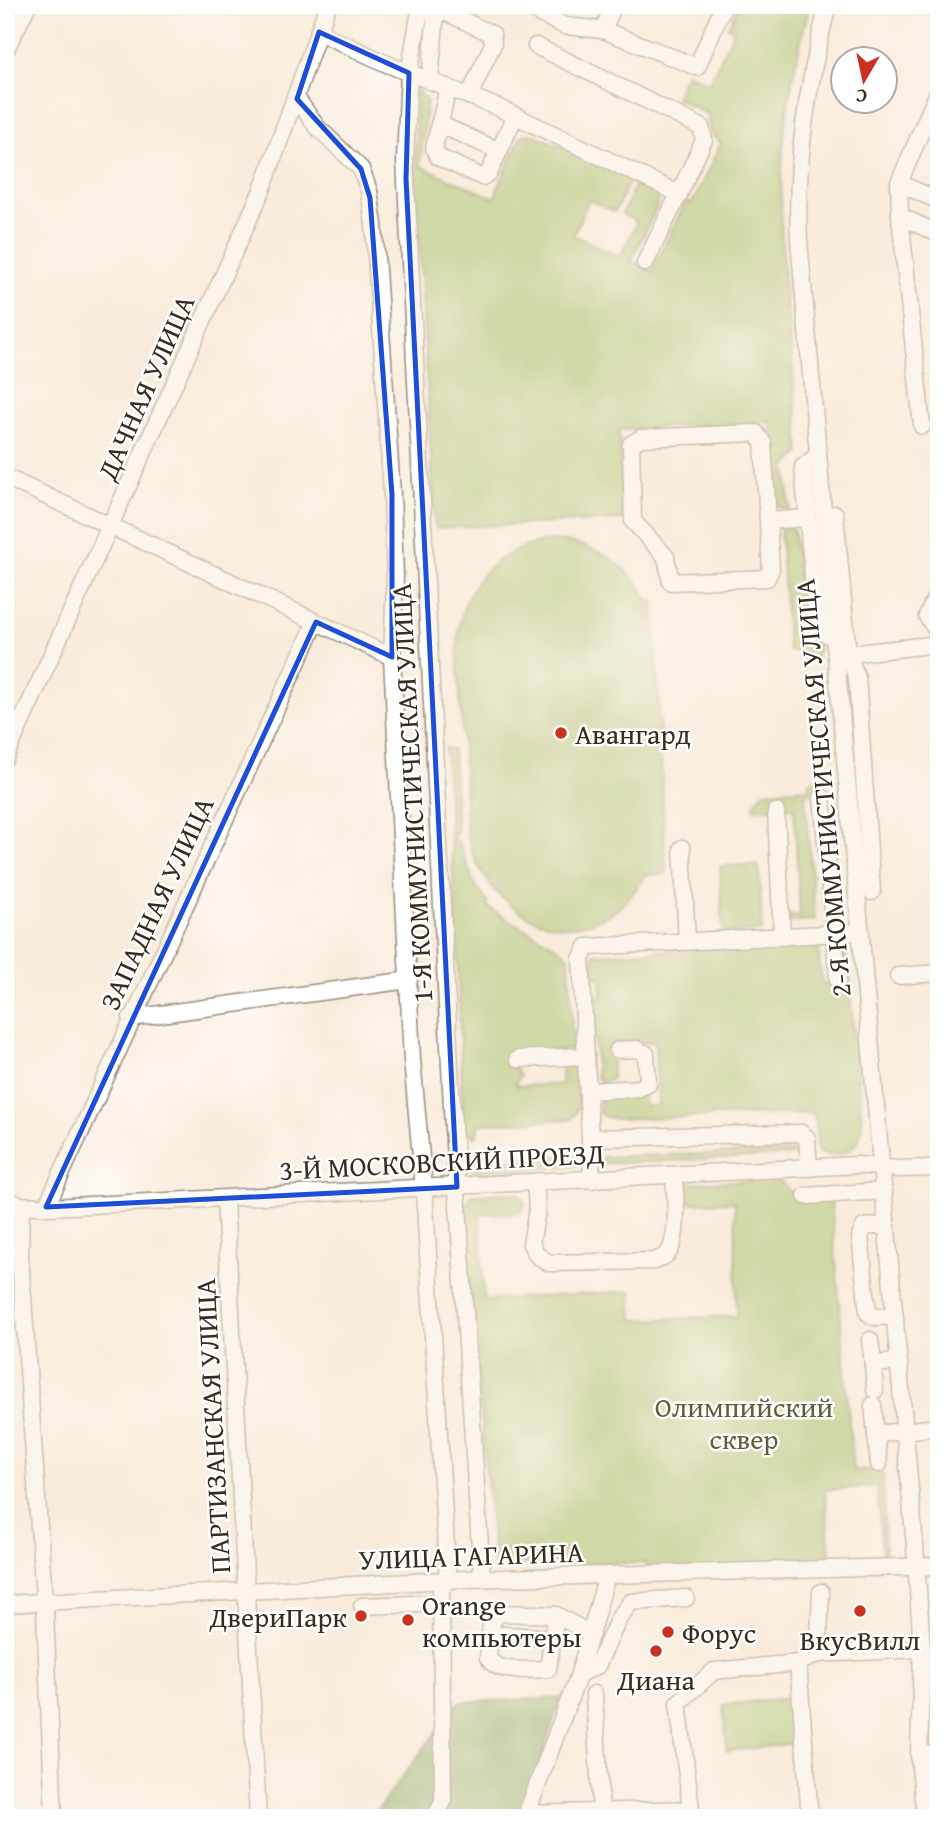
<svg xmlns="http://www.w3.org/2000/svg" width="944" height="1823" font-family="'Gentium Book Plus',serif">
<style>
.green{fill:#a1c068;stroke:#6e7543;stroke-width:2}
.forest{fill:#80a65c;stroke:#5e683d;stroke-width:2}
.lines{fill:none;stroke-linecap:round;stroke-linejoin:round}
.minor-casing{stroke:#9a8b7d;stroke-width:19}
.minor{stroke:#fff;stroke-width:16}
.marked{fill:none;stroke:#1d4ed8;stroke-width:5;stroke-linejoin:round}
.poi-dot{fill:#c8321e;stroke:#fff;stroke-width:2.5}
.labels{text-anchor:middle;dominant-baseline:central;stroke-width:5;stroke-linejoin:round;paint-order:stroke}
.street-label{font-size:28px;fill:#3b2a1e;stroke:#fff}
.poi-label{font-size:28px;fill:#3b2a1e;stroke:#fff;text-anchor:start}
.park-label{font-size:28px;fill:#5f5e38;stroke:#fff}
</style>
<rect width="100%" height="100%" fill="#fff"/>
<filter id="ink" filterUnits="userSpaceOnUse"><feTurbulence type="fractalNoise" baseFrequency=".0143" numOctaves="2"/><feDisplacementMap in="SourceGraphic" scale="14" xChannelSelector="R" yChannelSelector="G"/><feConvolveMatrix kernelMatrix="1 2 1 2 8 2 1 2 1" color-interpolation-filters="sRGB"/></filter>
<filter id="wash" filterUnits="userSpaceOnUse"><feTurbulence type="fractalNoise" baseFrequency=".00686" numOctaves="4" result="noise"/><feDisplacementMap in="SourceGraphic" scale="28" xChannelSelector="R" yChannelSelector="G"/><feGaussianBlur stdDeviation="1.57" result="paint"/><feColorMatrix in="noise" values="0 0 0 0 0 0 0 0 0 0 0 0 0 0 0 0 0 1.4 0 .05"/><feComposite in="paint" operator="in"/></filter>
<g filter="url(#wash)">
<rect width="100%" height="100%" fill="#f9ecdc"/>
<g class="green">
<path d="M739 5H810C796 59 784 111 782 167 777 263 794 358 800 453L787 466 790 511 778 507 771 422 619 430 623 520 435 528 415 171 416 89 427 101 420 166 494 198 520 137 525 134 535 135 631 177 615 212 589 200 573 235 620 257 637 222 622 214 637 180 658 192V205L631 261 652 271 686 201 692 204 721 143 710 133 707 114 675 97 686 73 709 83 734 31 728 27Z"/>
<path d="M783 527H789L794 532 803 633 821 641 815 660 800 661 799 651H788L780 533Z"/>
<path d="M553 541C595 543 629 563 648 601H654L666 874 646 875C636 889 625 905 610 914 546 953 475 893 466 828 465 790 463 752 461 714 458 659 446 598 498 561 515 549 533 542 553 541Z"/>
<path d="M445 748 453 750 457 832 453 834 455 842H459L474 883 488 903 486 905C502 921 561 943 569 957L573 1049 514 1055 515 1070 520 1076 515 1083 519 1086 561 1084V1064L574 1066C580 1079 583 1109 571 1119L479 1124 476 1137 463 1131 457 939Z"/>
<path d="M822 780 823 792 805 794 815 920 788 922V916L800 915 794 808 754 809V804L765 791 809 788V781Z"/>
<path d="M759 865 762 931 723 933 720 866Z"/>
<path d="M810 943 818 946 822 984 843 982 842 947 847 959 862 1123C862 1149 843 1159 818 1153L814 1113 616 1119 603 1116 599 1112 600 1101 608 1097 644 1095 645 1106H658L655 1042 612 1044V1079L602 1083 596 1077 593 997H602L601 977H592L594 954Z"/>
<path d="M477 1148 483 1161 576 1156 579 1161 575 1166 568 1167 477 1172 468 1168 464 1156 471 1149Z"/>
<path d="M802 1151 800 1155 602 1164V1157Z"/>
<path d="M779 1179 799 1202 831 1200 853 1470H883L885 1557 870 1558V1556L882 1554 877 1486 825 1490 830 1558 847 1557V1560L647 1575 646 1563 494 1564 464 1219 466 1204 472 1195 518 1193 525 1203 521 1213 480 1214 484 1300 631 1291 633 1320 737 1316 735 1202 683 1203 682 1188 686 1183Z"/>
<path d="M795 1697 800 1743 727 1751 723 1705Z"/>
</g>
<path class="forest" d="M561 1698 522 1818H371L459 1702Z"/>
</g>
<g filter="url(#ink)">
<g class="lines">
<g class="minor-casing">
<g id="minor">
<path d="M421 5 409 73 405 160 453 1127 482 1578"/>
<path d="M522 5 565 26 603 30 697 67 724 5"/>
<path d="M828 5C808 83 795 159 799 240L915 1546 922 1649 919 1755 925 1818"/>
<path d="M420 8 445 12 492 34 493 44 469 96"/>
<path d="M603 30 614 5"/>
<path d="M319 32 387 64 497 107 679 194 704 140 701 127 536 46"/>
<path d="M5 51 28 5"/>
<path d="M430 81 436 10"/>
<path d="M448 88 434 148 438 157 482 177 489 173 499 151"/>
<path d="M297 99 317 127 361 169 369 191 374 225 392 495 395 576 392 657 412 1060 424 1189 448 1580 441 1589 443 1802 435 1818"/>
<path d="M439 124 499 151 515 116"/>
<path d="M899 183 939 201"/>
<path d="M900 216 939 234"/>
<path d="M645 263 679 194"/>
<path d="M922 426 900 216 899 183 939 90"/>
<path d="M818 455 803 467 818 630 835 638"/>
<path d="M5 477 392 657"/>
<path d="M835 514 848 654 939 644"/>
<path d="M768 521 763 443 756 433 641 438 631 444 633 521 666 557 671 582 767 578 771 569 768 521 807 518"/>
<path d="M939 590 927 616 939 634"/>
<path d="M848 654 857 678 872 892"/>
<path d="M5 758 262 190 328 5"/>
<path d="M822 797 838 980"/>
<path d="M776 812 782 937"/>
<path d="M682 848 687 941"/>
<path d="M898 976 939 973"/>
<path d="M131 1018 409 980"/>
<path d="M518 1059 586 1056"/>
<path d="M588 1091 639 1088 648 1084 646 1054 637 1049 618 1050"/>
<path d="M590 1138 581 959 587 947 861 932"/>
<path d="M592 1180 590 1138 801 1133 807 1138 809 1168"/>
<path d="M535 1183 537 1210 531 1244 537 1255 549 1263 654 1261C661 1258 668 1256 671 1248 679 1227 675 1197 674 1175"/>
<path d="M806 1196 884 1191"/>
<path d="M225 1199 258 1818"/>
<path d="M5 1200 21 1205 52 1207 857 1165 896 1169 939 1168"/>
<path d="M21 1205 20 1256 45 1612 54 1818"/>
<path d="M46 1207 316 622"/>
<path d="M887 1225 864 1227 860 1236 868 1313 875 1317 895 1316"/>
<path d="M870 1340 873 1364"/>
<path d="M875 1390 873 1364 899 1362"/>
<path d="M873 1405 879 1464"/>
<path d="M876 1434 939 1427"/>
<path d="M5 1604 465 1579 939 1566"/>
<path d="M362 1606 441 1603"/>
<path d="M556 1615 548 1669C530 1669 499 1675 488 1658L491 1623 499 1613 556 1615 591 1634"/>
<path d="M490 1634 553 1638"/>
<path d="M818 1654 922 1649"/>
<path d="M579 1674 597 1666 619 1618 631 1602 686 1598"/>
<path d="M594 1694 601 1812"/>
<path d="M919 1755 939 1753"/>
<path d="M527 1814 691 1809 678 1703 714 1671 798 1663"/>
<path d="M525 1818 579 1674 607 1575"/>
<path d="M810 1818 798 1663 818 1654 821 1592"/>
</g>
</g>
<use href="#minor" class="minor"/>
</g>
</g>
<path d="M0 0H944V1823H0ZM319 32 409 73 406 179 457 1187 46 1207 316 622 392 657V495L370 198 361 169 297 99Z" fill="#f9ecdc" fill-opacity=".55" fill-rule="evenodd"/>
<path class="marked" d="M319 32 409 73 406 179 457 1187 46 1207 316 622 392 657V495L370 198 361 169 297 99Z"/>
<g class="poi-dot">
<circle cx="561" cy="733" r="7"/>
<circle cx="860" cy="1611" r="7"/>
<circle cx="361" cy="1616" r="7"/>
<circle cx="408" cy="1620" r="7"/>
<circle cx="668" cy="1632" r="7"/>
<circle cx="656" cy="1651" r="7"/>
</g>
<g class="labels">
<g class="street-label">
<text transform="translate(145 387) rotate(-66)">ДАЧНАЯ УЛИЦА</text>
<text transform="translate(822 788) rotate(-95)">2-Я КОММУНИСТИЧЕСКАЯ УЛИЦА</text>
<text transform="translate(411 793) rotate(-93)">1-Я КОММУНИСТИЧЕСКАЯ УЛИЦА</text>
<text transform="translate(156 903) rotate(-65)">ЗАПАДНАЯ УЛИЦА</text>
<text transform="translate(442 1161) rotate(-3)">3-Й МОСКОВСКИЙ ПРОЕЗД</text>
<text transform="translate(212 1426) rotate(-93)">ПАРТИЗАНСКАЯ УЛИЦА</text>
<text transform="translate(471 1555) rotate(-2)">УЛИЦА ГАГАРИНА</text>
</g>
<g class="poi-label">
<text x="575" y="733">Авангард</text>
<text x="422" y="1604">Orange<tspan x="422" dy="32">компьютеры</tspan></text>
<text x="347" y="1616" text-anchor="end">ДвериПарк</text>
<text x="682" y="1632">Форус</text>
<text x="860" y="1639" text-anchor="middle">ВкусВилл</text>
<text x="656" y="1679" text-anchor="middle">Диана</text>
</g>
<g class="park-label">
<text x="744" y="1406">Олимпийский<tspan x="744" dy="32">сквер</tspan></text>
</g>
</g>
<rect width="944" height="1823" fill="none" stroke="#fff" stroke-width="28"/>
<g transform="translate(864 80) rotate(189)"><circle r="33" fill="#ffffff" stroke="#b1aaa5" stroke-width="2"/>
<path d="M0-5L12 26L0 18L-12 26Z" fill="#c8321e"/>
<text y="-10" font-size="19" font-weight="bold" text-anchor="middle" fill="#3b2a1e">С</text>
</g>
</svg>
